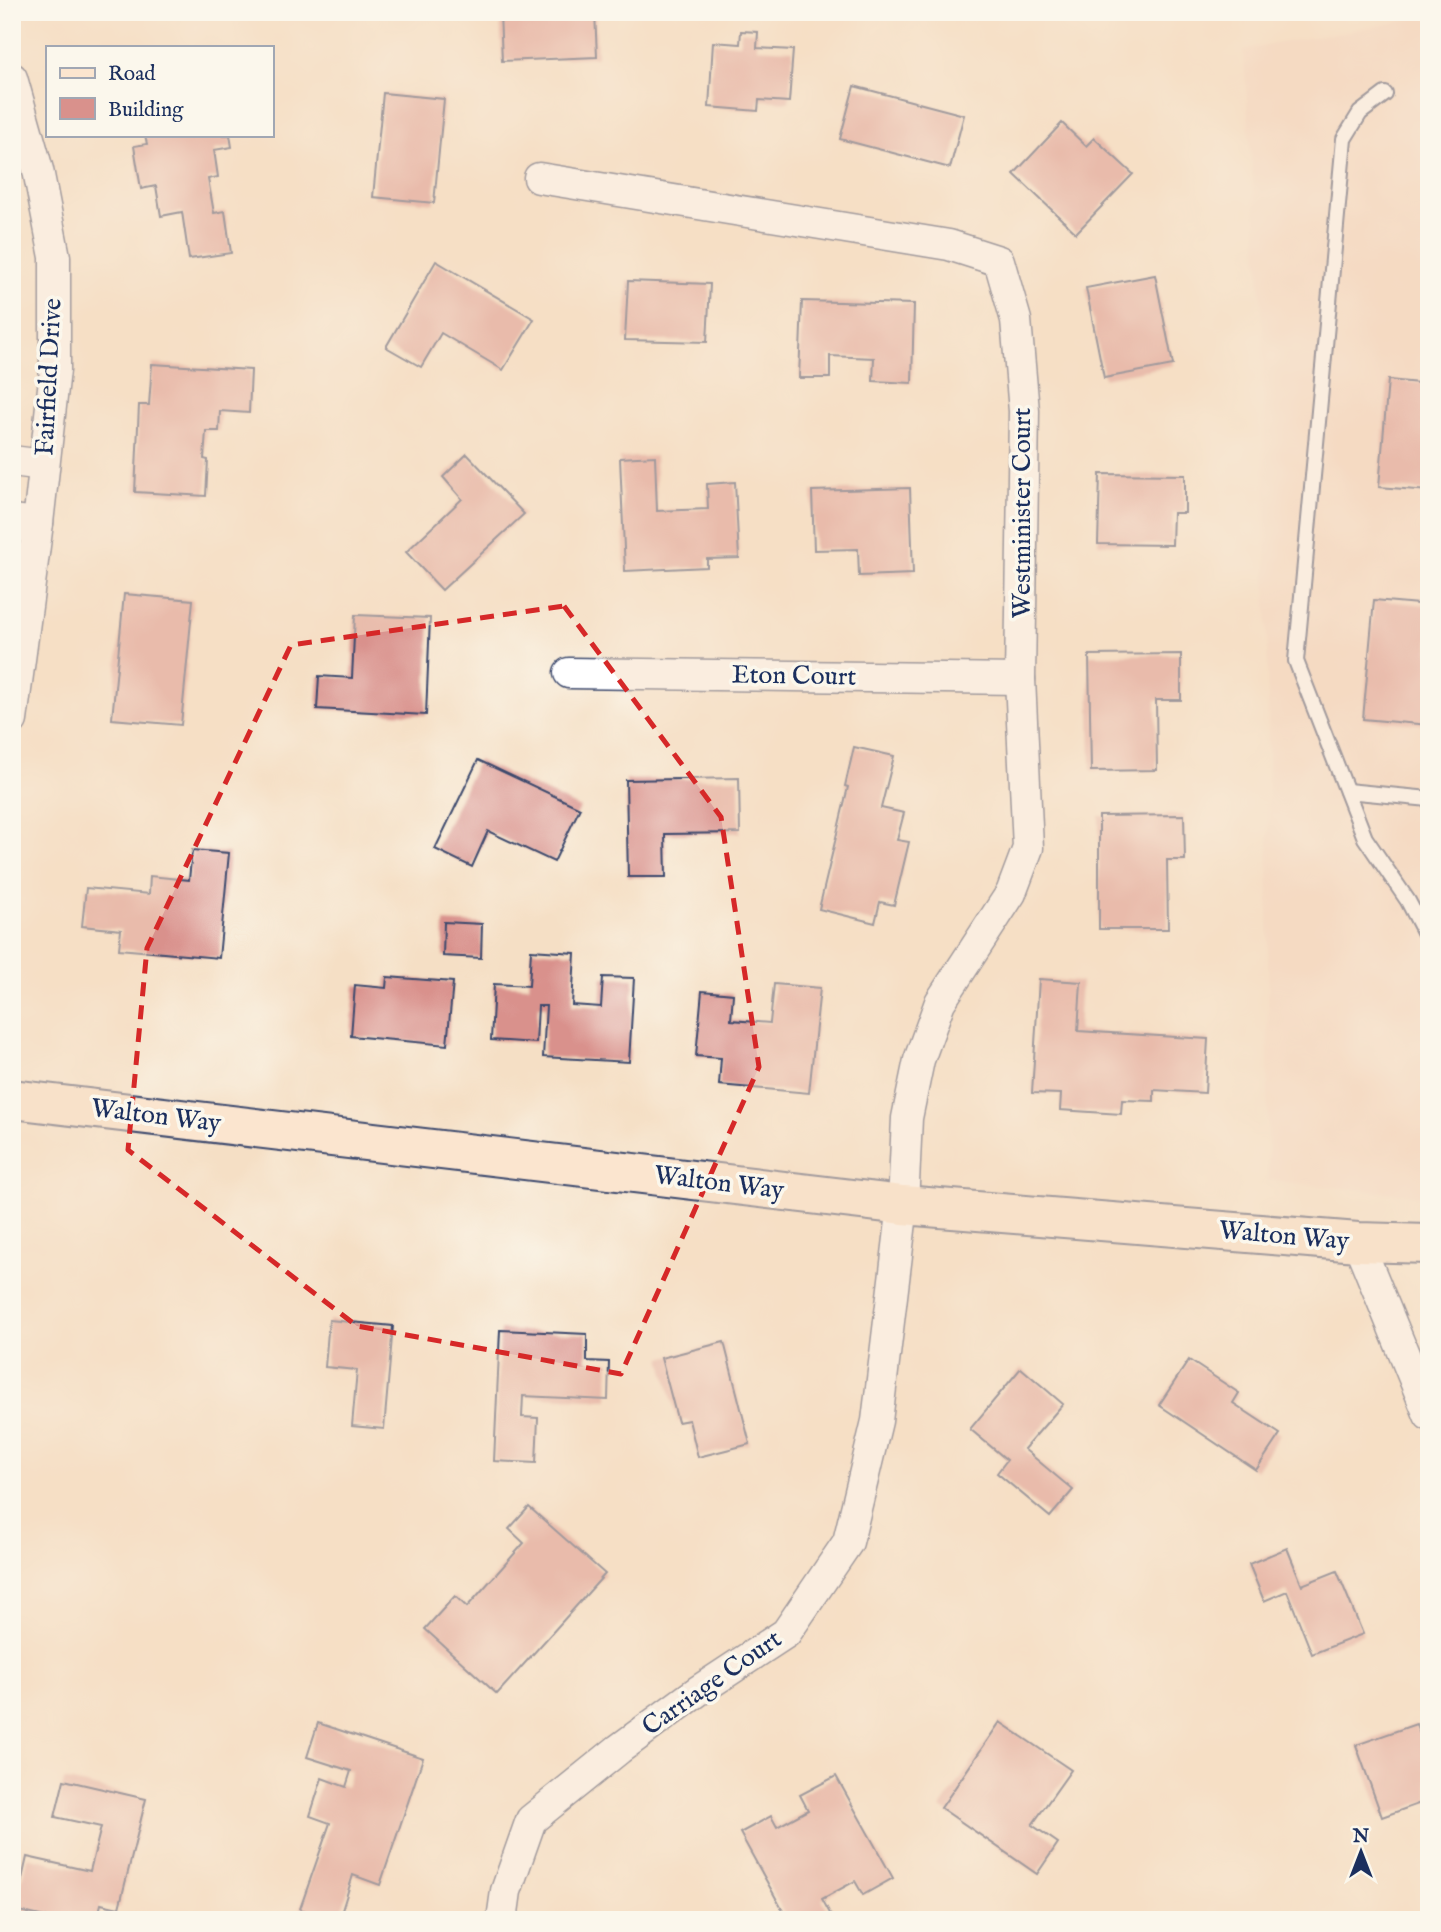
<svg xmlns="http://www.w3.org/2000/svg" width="1441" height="1932" font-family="'IM FELL English',serif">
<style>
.built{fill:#f3d4bf}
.building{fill:#d9918c}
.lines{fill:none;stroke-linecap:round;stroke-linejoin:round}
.lane-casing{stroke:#3c496d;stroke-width:18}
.street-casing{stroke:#3c496d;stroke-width:33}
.secondary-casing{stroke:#3c496d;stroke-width:42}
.lane{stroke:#fff;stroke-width:14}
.street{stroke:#fff;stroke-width:30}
.secondary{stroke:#fbe5cf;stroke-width:38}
.marked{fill:none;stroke:#d62828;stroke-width:5;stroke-dasharray:14 9;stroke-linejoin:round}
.labels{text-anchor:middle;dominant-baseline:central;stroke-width:7;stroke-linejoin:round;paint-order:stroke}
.street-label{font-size:26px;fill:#1b2f5e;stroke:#fbf7ec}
</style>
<rect width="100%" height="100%" fill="#fbf7ec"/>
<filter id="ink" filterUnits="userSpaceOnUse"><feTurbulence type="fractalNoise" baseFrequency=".0143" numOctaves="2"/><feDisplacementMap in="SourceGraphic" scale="14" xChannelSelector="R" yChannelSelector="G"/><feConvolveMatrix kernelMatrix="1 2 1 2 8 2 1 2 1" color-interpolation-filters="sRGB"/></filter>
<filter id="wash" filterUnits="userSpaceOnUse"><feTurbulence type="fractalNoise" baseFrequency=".00686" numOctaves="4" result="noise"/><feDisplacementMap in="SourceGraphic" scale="28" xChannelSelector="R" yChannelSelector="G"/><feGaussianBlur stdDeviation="1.57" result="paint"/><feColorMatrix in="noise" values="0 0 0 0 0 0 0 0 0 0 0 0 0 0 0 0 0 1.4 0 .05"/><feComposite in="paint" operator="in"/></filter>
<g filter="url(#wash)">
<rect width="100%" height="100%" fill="#f5dfc5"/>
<path class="built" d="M1419 18 1429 20V1197L1268 1180V700L1262 309 1243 50Z"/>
<g id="blocks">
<g class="building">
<path d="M500 12H595L597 57 502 61Z"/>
<path d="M741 31 758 32 757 48 793 50 789 102 759 100 758 111 709 107 713 42 740 44Z"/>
<path d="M854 86 964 115 950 168 840 139Z"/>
<path d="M383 93 444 99 434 203 373 197Z"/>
<path d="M1062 123 1086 146 1094 138 1133 174 1076 233 1014 174Z"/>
<path d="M145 135H230L232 147 214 150 218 177 208 179 214 213 225 211 231 253 189 259 182 212 161 216 156 186 141 189 134 146 147 144Z"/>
<path d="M436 261 534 319 503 370 441 333 421 367 386 347Z"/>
<path d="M1155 275 1173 365 1104 378 1086 288Z"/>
<path d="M628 281 710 284 707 342 625 340Z"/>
<path d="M802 301 914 304 912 383 873 381 874 358 830 356V378H799Z"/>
<path d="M152 364 251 370 249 413 220 411 219 431H206L204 459 208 460 206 496 135 492 139 405H149Z"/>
<path d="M1388 380 1429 384V491L1379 487Z"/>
<path d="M467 454 524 514 442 590 406 552 462 499 443 477Z"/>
<path d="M655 456 657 511 708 509 707 484 735 482 739 558 707 559V567L625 571 620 458Z"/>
<path d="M1100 474 1185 475V513H1173L1172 545 1098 544Z"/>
<path d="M910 488 913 574 859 576 858 549 814 550 812 491Z"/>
<path d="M124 594 193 600 181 725 112 719Z"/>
<path d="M1374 600 1429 605V725L1363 719Z"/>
<path d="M355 615 430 618 426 715 317 709 319 676 352 678Z"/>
<path d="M1181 654V700H1156L1157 770 1091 771 1089 655Z"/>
<path d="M854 747 894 756 881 808 904 813 897 840 909 842 894 905 880 902 875 923 819 909 848 787 845 786Z"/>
<path d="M478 760 580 808 554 862 488 831 472 867 435 849Z"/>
<path d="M739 778 740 833 665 834 666 877H628L626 780Z"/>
<path d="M1184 815 1185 860H1167L1168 929H1099V816Z"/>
<path d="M192 850 229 853 219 958 119 949 121 930 82 926 86 888 149 894 150 876 189 880Z"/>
<path d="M444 922 482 924 481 958 443 956Z"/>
<path d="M531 950 575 953 572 1005 601 1007 603 977 634 978 629 1062 543 1057 546 1006H538L536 1043 491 1040 494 984 529 986Z"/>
<path d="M387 977 453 982 447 1045 351 1036 355 985 386 988Z"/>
<path d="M1039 979 1081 982 1078 1031 1208 1039 1205 1093 1154 1090V1101L1122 1100 1121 1114 1060 1110 1061 1094 1032 1093Z"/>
<path d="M774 984 820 988 809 1093 719 1085 721 1058 696 1056 702 991 733 994 731 1020 770 1023Z"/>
<path d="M329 1320 393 1326 384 1429 352 1426 357 1370 325 1367Z"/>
<path d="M500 1330 587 1334V1361L609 1362 608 1400 523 1396 522 1417 538 1418 536 1463 494 1461Z"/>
<path d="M724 1342 750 1444 698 1457 689 1420 678 1422 661 1358Z"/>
<path d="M1189 1360 1239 1393 1233 1403 1280 1434 1256 1470 1159 1405Z"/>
<path d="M1021 1368 1063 1404 1024 1449 1073 1490 1050 1517 997 1473 1007 1460 970 1429Z"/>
<path d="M529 1507 605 1574 497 1694 425 1629 455 1596 467 1607 524 1543 509 1529Z"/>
<path d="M1287 1548 1302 1585 1337 1571 1363 1634 1312 1654 1287 1591 1264 1601 1249 1564Z"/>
<path d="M1000 1722 1071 1770 1032 1825 1058 1843 1037 1874 941 1808Z"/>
<path d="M318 1723 423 1758 380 1885 353 1875 339 1920H332L300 1909 330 1823 310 1816 322 1778 346 1787 351 1771 307 1757Z"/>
<path d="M1416 1724 1429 1759V1774L1427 1775 1429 1800 1382 1817 1356 1745Z"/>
<path d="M836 1776 893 1878 863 1895 855 1881 822 1899 832 1917 826 1920H788L740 1833 771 1816 777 1827 808 1810 800 1795Z"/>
<path d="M64 1780 146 1799 119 1908 101 1904 97 1920H57L15 1910 27 1857 90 1871 101 1827 55 1817Z"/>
</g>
</g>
</g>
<g filter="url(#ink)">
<use href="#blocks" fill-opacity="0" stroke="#3c496d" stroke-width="2"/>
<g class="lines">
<g class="lane-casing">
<g id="lane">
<path d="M1385 94 1360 113 1344 139 1296 661 1365 838 1408 901 1429 941"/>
<path d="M1347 791 1429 799"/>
</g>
</g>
<g class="street-casing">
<g id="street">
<path d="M12 78 38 170 55 257V370L38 523 12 720"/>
<path d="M12 461 44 465"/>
<path d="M12 520 38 523"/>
<path d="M569 673 1020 679"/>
<path d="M1358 1242 1429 1415"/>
<path d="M502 1920 506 1891 531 1820 619 1749 698 1691 786 1633 848 1542 877 1421 903 1205 907 1118 919 1060 940 1002 1011 893 1028 848 1020 679 1024 411 1016 320 999 261 949 245 539 178"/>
</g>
</g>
<g class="secondary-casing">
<path id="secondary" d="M12 1099 903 1205 1358 1242 1429 1244"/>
</g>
<use href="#lane" class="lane"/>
<use href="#street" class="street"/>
<use href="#secondary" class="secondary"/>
</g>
</g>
<path d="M0 0H1441V1932H0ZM564 606 721 817 759 1067 621 1374 357 1326 128 1150 147 948 291 645Z" fill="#f5dfc5" fill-opacity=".55" fill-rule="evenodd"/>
<path class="marked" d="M564 606 721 817 759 1067 621 1374 357 1326 128 1150 147 948 291 645Z"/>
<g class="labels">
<g class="street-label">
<text transform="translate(49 377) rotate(-87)">Fairfield Drive</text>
<text transform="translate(1022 513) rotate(-90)">Westminister Court</text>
<text transform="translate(794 676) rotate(1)">Eton Court</text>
<text transform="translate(156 1116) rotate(7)">Walton Way</text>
<text transform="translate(719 1183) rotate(7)">Walton Way</text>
<text transform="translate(1284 1236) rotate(5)">Walton Way</text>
<text transform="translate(712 1683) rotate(-35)">Carriage Court</text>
</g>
</g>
<rect width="1441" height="1932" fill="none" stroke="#fbf7ec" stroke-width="42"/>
<rect x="46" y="46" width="228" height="91" fill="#fbf7ec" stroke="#a1a7b3" stroke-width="2"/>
<rect x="60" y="68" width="35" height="10" fill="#fbe5cf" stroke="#a1a7b3" stroke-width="2"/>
<text x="108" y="80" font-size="21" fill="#1b2f5e">Road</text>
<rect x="60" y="98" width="35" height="21" fill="#d9918c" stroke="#a1a7b3" stroke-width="2"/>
<text x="108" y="116" font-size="21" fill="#1b2f5e">Building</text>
<g transform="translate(1361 1852)" stroke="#fbf7ec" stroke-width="5" paint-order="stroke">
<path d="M0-5L12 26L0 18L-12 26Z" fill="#1b2f5e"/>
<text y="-10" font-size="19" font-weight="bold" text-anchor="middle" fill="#1b2f5e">N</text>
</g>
</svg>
